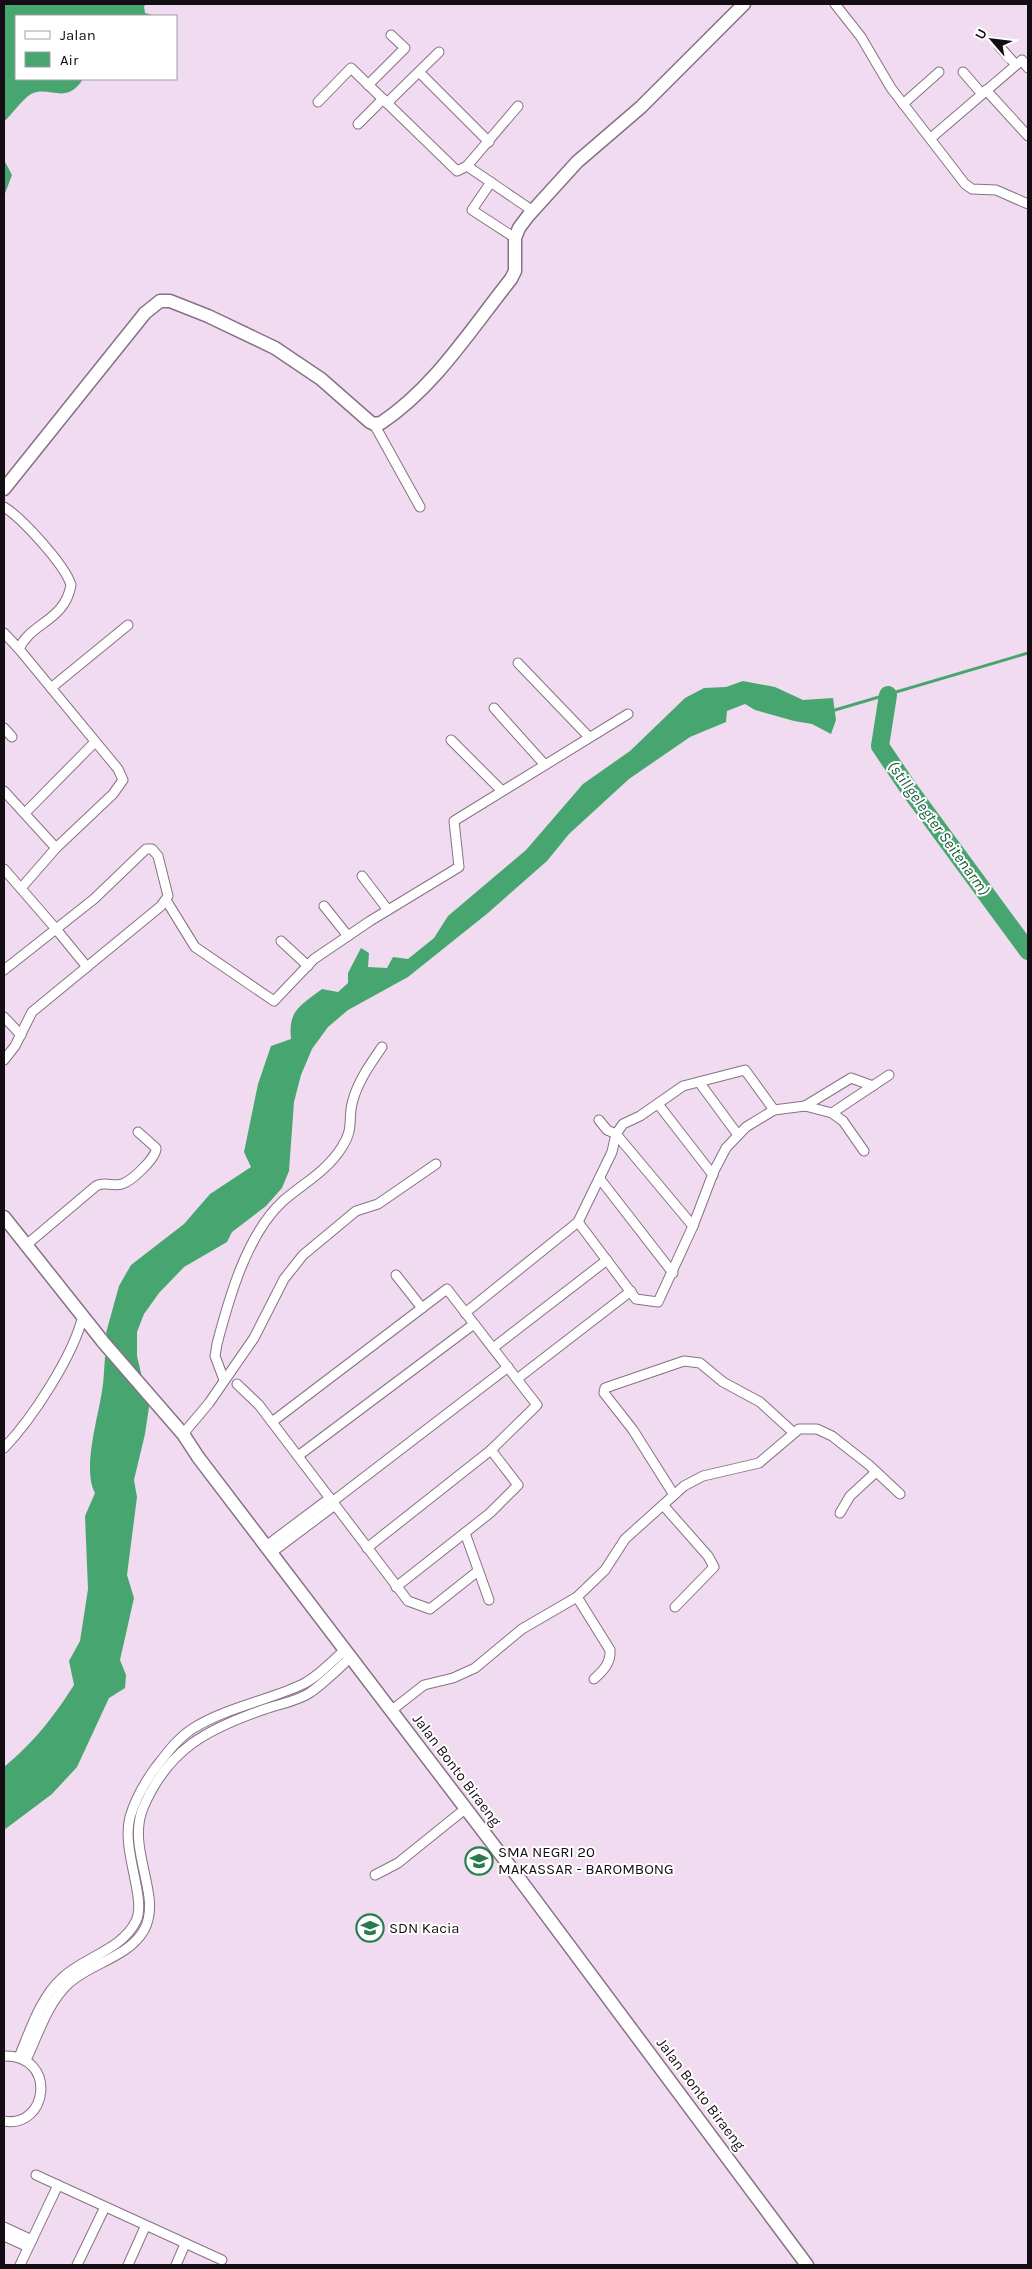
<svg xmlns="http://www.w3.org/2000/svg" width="1032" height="2269" font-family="Karla,sans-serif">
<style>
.water{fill:#47a670}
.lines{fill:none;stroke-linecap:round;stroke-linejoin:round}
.stream{stroke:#47a670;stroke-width:3}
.river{stroke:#47a670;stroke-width:18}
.street-casing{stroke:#867285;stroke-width:11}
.secondary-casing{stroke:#867285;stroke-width:15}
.street{stroke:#fff;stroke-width:9}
.secondary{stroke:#fff;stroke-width:12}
.labels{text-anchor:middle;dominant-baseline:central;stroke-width:4;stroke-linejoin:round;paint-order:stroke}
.street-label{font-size:15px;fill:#150d14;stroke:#fff}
.poi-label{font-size:15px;fill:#150d14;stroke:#fff;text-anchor:start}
.water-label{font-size:16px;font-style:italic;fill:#145b37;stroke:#fff}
</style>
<rect width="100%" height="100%" fill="#f1dbf0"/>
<g class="water">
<path d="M4 4H147L144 6 145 13 156 16H16V79H83C66 106 50 85 31 94 24 98 10 116 4 122Z"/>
<path d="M4 160 12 175 4 196Z"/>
<path d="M743 681 775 687 803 700 833 698 836 720 831 734 812 724 794 721 755 710 745 704 727 711 726 722 690 737 629 779 569 834 547 861 488 913 408 977 348 1010 328 1027 312 1049 301 1075 294 1102 289 1171 282 1188 266 1206 232 1232 227 1242 184 1267 159 1293 144 1314 137 1332V1356L149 1407 145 1434 134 1480 137 1497 127 1575 134 1598 120 1660 126 1675 125 1688 109 1698 77 1767 52 1794 4 1830V1767C34 1742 53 1718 74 1685L69 1661 80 1641 88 1589 85 1516 95 1493C82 1470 98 1418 102 1391 104 1380 104 1368 105 1357L114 1348 106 1333 119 1286 131 1265 184 1224 210 1194 251 1167 244 1152 258 1084 271 1046 291 1039C288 1010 300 1006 322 989L338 992 348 983V973L361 948 369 953 368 967 387 968 393 957 408 959 434 938 448 916 526 850 583 784 630 751 685 698 704 688 726 687Z"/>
</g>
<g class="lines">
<path class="stream" d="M835 710 1028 653"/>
<path class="river" d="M888 695 880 746 909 789 1028 951"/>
<g class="street-casing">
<g id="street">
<path d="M835 4 861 37 891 88 965 184 972 189 996 190 1028 204"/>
<path d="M999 46 1016 65"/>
<path d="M419 72 489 142"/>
<path d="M963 72 982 94"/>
<path d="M368 85 405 48 391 35"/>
<path d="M986 90 1028 136"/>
<path d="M318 102 351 68 457 171 467 166 533 211"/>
<path d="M387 103 439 52"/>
<path d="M903 104 939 72"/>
<path d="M358 124 383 99"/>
<path d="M931 138 1022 60 1028 68"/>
<path d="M467 166 518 106"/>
<path d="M491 182 472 210 515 238"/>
<path d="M374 424 420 507"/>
<path d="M4 507C22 518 65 565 71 585 65 621 30 623 19 649"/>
<path d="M4 633 19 649 118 769 123 780 113 794 56 848 22 887"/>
<path d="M518 663 589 737"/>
<path d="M51 688 128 625"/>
<path d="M494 708 545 765"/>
<path d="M4 728 12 737"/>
<path d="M451 740 502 791"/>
<path d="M4 791 56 848"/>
<path d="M25 813 95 742"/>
<path d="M4 869 56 929 94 899 146 849H152L158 856 168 896 161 906 32 1012 15 1046 4 1060"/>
<path d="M362 876 388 910"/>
<path d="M166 900 195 947 274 1001 314 959 370 921 459 867 454 821 628 714"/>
<path d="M324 906 348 936"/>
<path d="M281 941 308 966"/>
<path d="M4 970 56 929 87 967"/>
<path d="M4 1017 21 1035"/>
<path d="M699 1082 738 1135"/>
<path d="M658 1104 713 1175"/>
<path d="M805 1106 851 1078 873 1086"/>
<path d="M832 1113 889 1075"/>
<path d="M599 1120 607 1130 616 1134 693 1226"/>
<path d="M600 1179 673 1273"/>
<path d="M578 1222 636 1299 658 1302 693 1226 714 1171 726 1148 746 1127 774 1110 805 1106 832 1113 843 1121 864 1151"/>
<path d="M25 1246 96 1186C104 1181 113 1187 122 1184 132 1181 157 1157 156 1148L138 1132"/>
<path d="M396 1275 422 1308"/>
<path d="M465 1313 578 1222 612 1152 616 1134 623 1124 640 1116 683 1086 745 1070 774 1110"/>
<path d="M493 1348 607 1260"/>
<path d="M517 1379 631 1291"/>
<path d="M224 1380 215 1356 217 1344C229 1298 247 1234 283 1201 304 1183 327 1171 342 1147 355 1127 347 1119 353 1100 358 1081 371 1063 382 1047"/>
<path d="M237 1384 259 1405 408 1601 430 1609 478 1571"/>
<path d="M272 1422 447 1289 537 1405 491 1450 367 1548"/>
<path d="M183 1434 209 1403 254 1338 284 1279 303 1255 356 1211 378 1204 436 1164"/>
<path d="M4 1448C32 1419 74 1355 83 1315"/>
<path d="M298 1456 474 1324"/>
<path d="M674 1495 633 1430 604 1393 605 1388 684 1361 700 1363 723 1382 760 1402 794 1433"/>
<path d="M332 1502 508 1367"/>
<path d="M663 1505 708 1556 714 1567 675 1607"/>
<path d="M840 1513 850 1496 876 1472"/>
<path d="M465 1533 489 1600"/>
<path d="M266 1546 330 1498"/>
<path d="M271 1553 335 1505"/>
<path d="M396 1587 490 1513 518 1485 491 1450"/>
<path d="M577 1597 610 1650C611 1663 603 1671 594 1679"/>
<path d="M392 1710 424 1685 453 1678 475 1668 522 1629 577 1597 605 1570 625 1539 684 1486 703 1476 759 1463 799 1429H817L832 1436 869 1465 900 1494"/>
<path d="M375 1875 398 1863 465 1809"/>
<path d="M4 2056C58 2055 48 2129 4 2121"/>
<path d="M19 2057C30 2031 40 1998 62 1978 84 1957 122 1950 136 1921 147 1899 121 1850 130 1817 135 1800 145 1782 156 1767 167 1753 177 1739 192 1729 225 1708 266 1701 301 1685 317 1678 332 1661 345 1650"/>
<path d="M26 2060C38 2035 47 2004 68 1984 90 1963 128 1958 144 1930 163 1896 126 1850 143 1808 168 1749 207 1729 265 1709 279 1704 299 1701 311 1692 325 1682 338 1669 351 1657"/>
<path d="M36 2175 222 2260"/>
<path d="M4 2227 32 2240"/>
<path d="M4 2236 28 2247"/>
<path d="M20 2265 58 2185"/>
<path d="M77 2265 105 2207"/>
<path d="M128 2265 145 2227"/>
<path d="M176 2265 185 2244"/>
</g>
</g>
<g class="secondary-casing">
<g id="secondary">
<path d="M4 489 145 313 160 301H170L208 316 275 348 321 379 370 422 374 424 381 423C435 387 471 329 511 279L515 271V238L519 228 528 216 577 162 641 107 744 4"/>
<path d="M4 1217 104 1343 183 1434 198 1457 521 1881 807 2265"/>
</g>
</g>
<use href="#street" class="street"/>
<use href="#secondary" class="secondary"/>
</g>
<defs>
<g id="school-ring" transform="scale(1.4375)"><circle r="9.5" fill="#fff" stroke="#277c4f" stroke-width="1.5"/><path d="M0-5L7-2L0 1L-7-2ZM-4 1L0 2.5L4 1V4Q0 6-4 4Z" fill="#277c4f"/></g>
</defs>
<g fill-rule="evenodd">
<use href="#school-ring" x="479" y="1861"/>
<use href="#school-ring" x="370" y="1928"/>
</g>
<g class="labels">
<g class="street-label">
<text transform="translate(457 1770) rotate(53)">Jalan Bonto Biraeng</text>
<text transform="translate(701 2094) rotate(53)">Jalan Bonto Biraeng</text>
</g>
<g class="poi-label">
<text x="498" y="1852">SMA NEGRI 20<tspan x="498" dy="17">MAKASSAR - BAROMBONG</tspan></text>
<text x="389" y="1928">SDN Kacia</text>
</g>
<g class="water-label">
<text transform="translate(939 828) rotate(54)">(stillgelegter Seitenarm)</text>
</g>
</g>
<rect width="1032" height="2269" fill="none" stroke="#150d14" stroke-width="10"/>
<rect x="15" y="15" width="162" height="65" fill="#ffffff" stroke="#a19ea1"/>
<rect x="25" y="31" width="25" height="8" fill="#ffffff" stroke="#a19ea1"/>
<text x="60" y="40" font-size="15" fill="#150d14">Jalan</text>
<rect x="25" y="52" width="25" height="15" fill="#47a670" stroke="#a19ea1"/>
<text x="60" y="65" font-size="15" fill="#150d14">Air</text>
<g transform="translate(992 40) rotate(298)" stroke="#ffffff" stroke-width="4" paint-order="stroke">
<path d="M0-4L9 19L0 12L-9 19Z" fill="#150d14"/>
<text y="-8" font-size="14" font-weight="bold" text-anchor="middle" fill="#150d14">U</text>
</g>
</svg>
